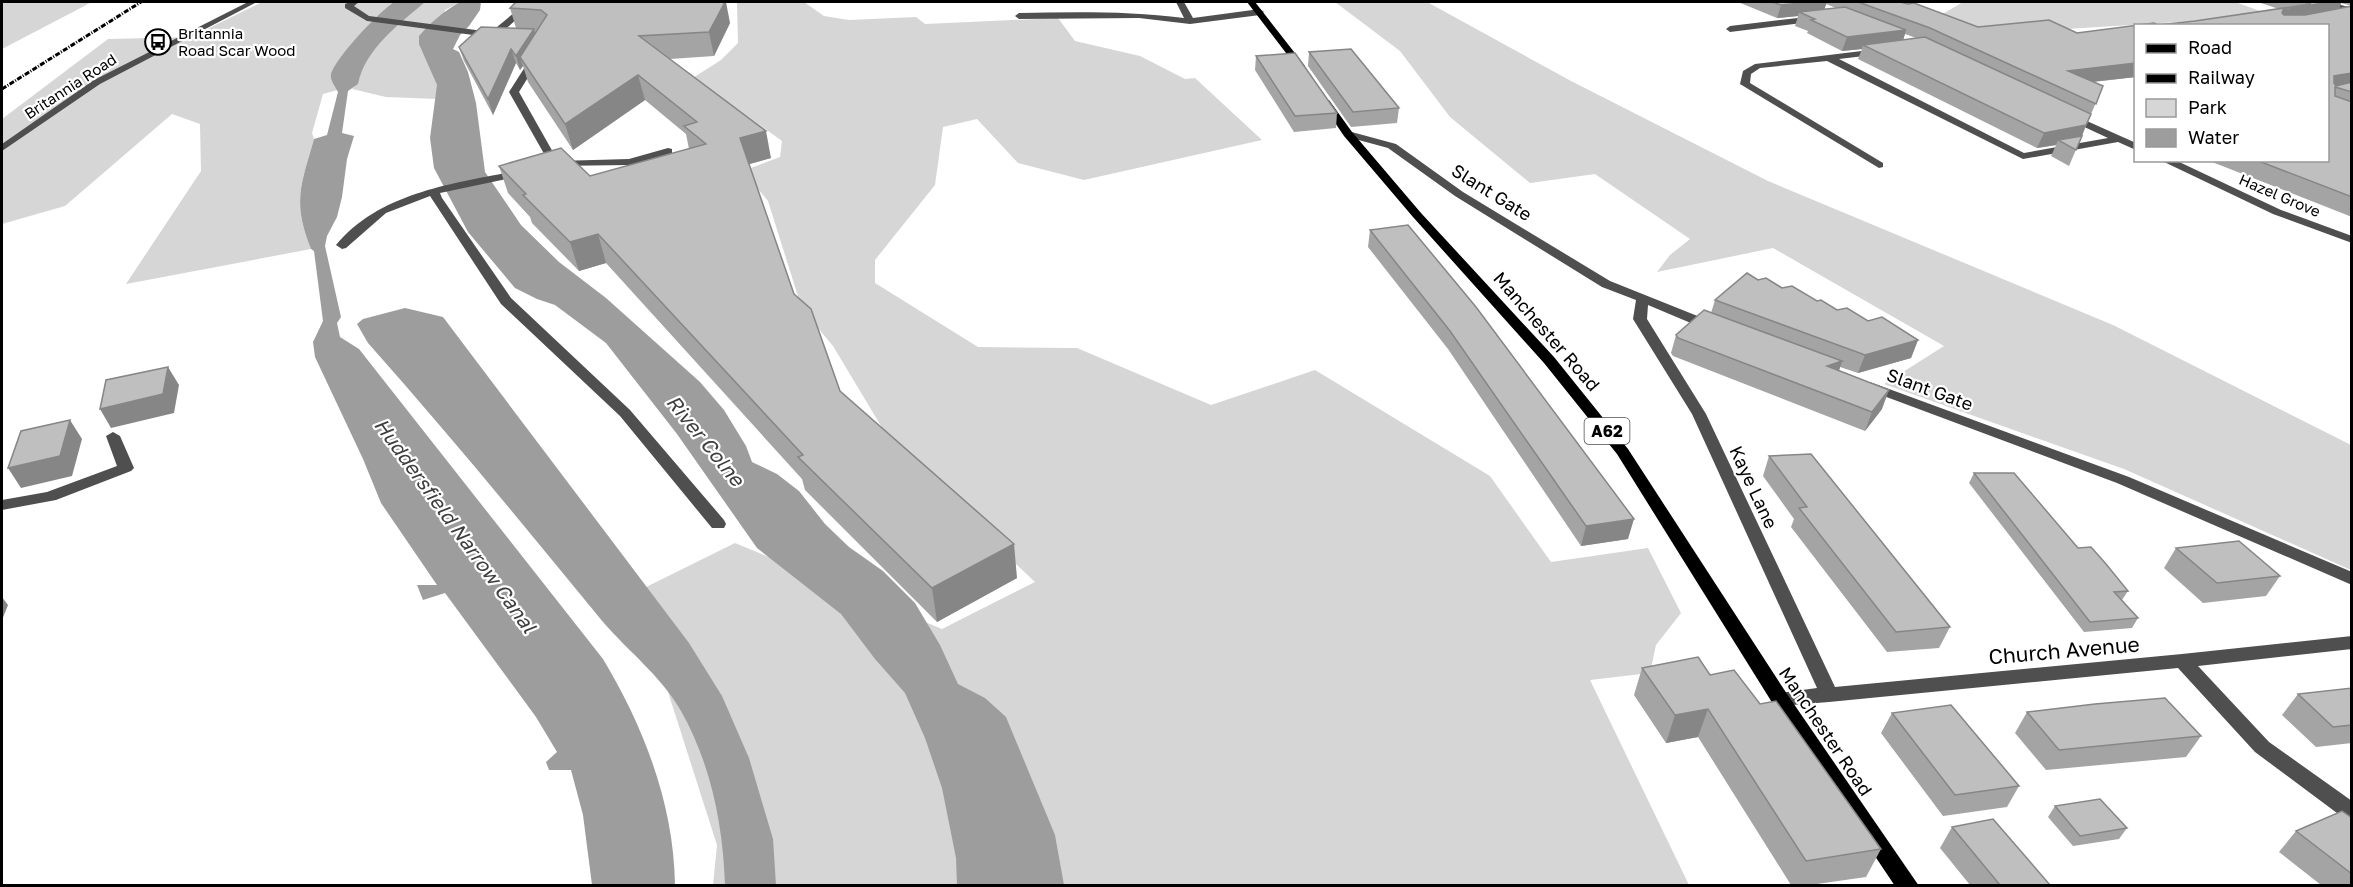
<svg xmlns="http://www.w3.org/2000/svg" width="2353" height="887" font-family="'Golos Text',sans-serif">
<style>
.green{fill:#d6d6d6}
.water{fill:#9d9d9d}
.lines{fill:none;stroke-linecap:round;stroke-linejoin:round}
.minor{fill:#4f4f4f;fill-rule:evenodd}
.major{fill:#000;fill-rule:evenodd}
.rail{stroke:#000;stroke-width:3;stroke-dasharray:5 1.5 1 1.5;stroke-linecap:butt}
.wall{fill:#a4a4a4;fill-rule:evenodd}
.shaded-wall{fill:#868686}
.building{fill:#bfbfbf;stroke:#868686;stroke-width:1.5}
.labels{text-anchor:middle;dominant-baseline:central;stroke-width:4.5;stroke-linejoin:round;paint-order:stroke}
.far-poi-label{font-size:15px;fill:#000;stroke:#fff;text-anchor:start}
.far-street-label{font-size:15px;fill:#000;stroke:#fff}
.shield{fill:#fff;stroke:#4c4c4c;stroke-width:1.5}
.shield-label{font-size:16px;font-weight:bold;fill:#000}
.street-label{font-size:18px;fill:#000;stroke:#fff}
.water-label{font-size:20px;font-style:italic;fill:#3e3e3e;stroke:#fff}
.near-street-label{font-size:21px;fill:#000;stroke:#fff}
</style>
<rect width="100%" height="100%" fill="#fff"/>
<g class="green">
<path d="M2 2H92L2 49Z"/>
<path d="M262 2H460L445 10 430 68 437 85V99L386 97 352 89 356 85 323 94 312 133 314 139C301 185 292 202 311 249L126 284 201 171 200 124 172 114 65 206 2 224V119L108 39 191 37Z"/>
<path d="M737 2H804L824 16 849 20 916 17 925 24 1058 18 1075 41 1140 56 1185 79 1195 78 1262 140 1084 180 1018 163 977 119 943 127 935 185 875 260V283L978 347 1077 348 1211 405 1315 370 1490 476 1551 562 1648 548 1681 613 1656 645 1650 673 1590 680 1689 885H713L717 845 636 592 735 543 942 629 1035 582 896 451 833 346 802 309 768 201 743 171 780 157 782 141 710 89 677 88 721 60 738 43Z"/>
<path d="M1335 2H1427L1571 81 1768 181 2113 325 2351 445V570L2124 469 1884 384 1944 346 1773 248 1657 272 1670 255 1690 239 1595 174 1530 183 1450 117 1400 51Z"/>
<path d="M1963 2H2235L2274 16 2051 30 1992 37 1941 15Z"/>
</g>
<g class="water">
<path d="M394 2H425C399 24 365 49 358 84L348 91 342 133 354 136 347 159 342 197 337 217 327 236 325 246 341 317 337 323 340 337 359 349 603 659C644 727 674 805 675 885H592L583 815 571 770H549L546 762 557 752 536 717 445 593 423 600 417 585H437L381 503 363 459 315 357 313 342 323 321 314 251 311 249C292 202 301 185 314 139L327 135 338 92C335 86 330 81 331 74 336 57 378 13 394 2Z"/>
<path d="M460 2H481L480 10 469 26 460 35 453 49 459 52 468 72 476 103 485 172 521 225 559 262 606 298 700 382 724 410 746 446 752 462 777 474 799 491 825 524 849 547 883 571 915 603 940 645 958 684 985 698 1006 717 1055 835 1064 885H957L956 858 942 788 925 738 905 693 875 659 841 614 757 548 677 434 606 343 555 305 537 299 515 288 468 232 434 168 430 138 437 85 419 44V36C431 22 444 11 460 2Z"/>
<path d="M405 308 443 317 689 643 722 696 749 758 773 839 776 885H725C723 825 711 764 681 711 661 676 629 652 603 622 526 528 449 434 368 343L357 324 363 319Z"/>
</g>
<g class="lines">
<g class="minor">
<path d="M248 2H257L100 84 2 151V144L94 80Z"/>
<path d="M350 2H359L354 6 369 16 491 32 527 2H535L496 38 367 21 345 8V4Z"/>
<path d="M1176 2H1184L1193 18 1260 9 1264 12 1260 15 1190 24 1139 18 1019 19 1015 16 1019 13C1075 12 1129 11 1184 18Z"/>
<path d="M2319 2H2330L2352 8V13Z"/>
<path d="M1815 16 1819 19 1818 21 1730 32 1726 29 1730 26Z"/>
<path d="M1878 49 1881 50V54L1839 59 2024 153 2108 138 2065 118V114L2069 113 2136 143V150L2118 142 2023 159 1827 61 1760 68 1751 74 1750 83 1883 163V167L1879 168 1740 84 1743 71 1755 64Z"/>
<path d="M535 55 540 58 519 92 558 161 629 159 668 148 672 149V153L630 165 551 166 509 92 532 56Z"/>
<path d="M1348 131 1396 144 1463 192 1610 281 1715 323 1717 326 1715 329H1705L1648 305 1647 319 1706 414 1835 687 2182 654 2352 636V649L2198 666 2269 742 2352 801V821L2345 819 2255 752 2178 668 1829 702 1780 706 1773 704 1771 699 1773 694 1817 688 1692 414 1633 319 1636 300 1602 287 1455 196 1388 148 1344 136V132Z"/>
<path d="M2160 160H2175L2281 210 2352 236V243L2273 214Z"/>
<path d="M521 170 526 173 525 175 440 193 442 198 511 298 630 410 724 520 726 524 724 528H712L620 416 501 304 430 196 386 213 346 248 342 249 336 245C381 191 456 183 521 170Z"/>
<path d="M1870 382 2129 477 2352 572V585L2117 483 1865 389 1863 386 1865 383Z"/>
<path d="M113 432 120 436 134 468 131 471 56 500 2 510V500L47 492 117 466 106 436Z"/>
</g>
<g class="major">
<path d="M1247 2H1255L1305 66V70H1299Z"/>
<path d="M1323 100H1329L1352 132 1421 213 1554 357 1628 449 1787 694 1919 886H1895L1773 704 1617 454 1544 363 1413 217 1344 136 1321 102Z"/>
</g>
<path class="rail" d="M2 89 141 2"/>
</g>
<g class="wall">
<path d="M1738 2H1900L1908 4 1914 3 1978 27 2049 20 2077 33 2154 23 2158 25 2195 21 2279 9 2258 2H2352V6L2341 3 2339 9 2352 6V217L2207 160H2328V26H2136V77L2093 82 2103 86 2069 166 2051 156 2056 145 2037 148 1858 59 1862 49 1842 51 1807 33 1808 31 1795 26 1798 16 1777 18ZM1826 4 1836 8 1824 9ZM1905 34 1916 38 1903 40Z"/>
<path d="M510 8 730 23 714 56 670 59 771 158 749 164 794 294 840 391 1017 578 937 622 805 490 802 479 606 263 579 271 532 223 530 217 508 193 499 166 590 176 689 149 686 134 645 100 573 150 528 82 523 66 520 70 516 63 493 115 464 61 459 47 516 28Z"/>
<path d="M1309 52 1399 108 1397 123 1351 127 1308 66Z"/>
<path d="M1256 56 1337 113 1336 128 1294 132 1255 70Z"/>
<path d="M1370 230 1628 539 1581 546 1448 349 1368 247Z"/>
<path d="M1758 280 1817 301 1837 310 1918 340 1911 358 1858 373 1840 367 1839 370 1882 409 1865 431 1673 356 1671 353 1676 335 1711 313 1715 300Z"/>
<path d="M1769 456 1950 627 1939 648 1887 652 1791 527 1794 519 1763 476Z"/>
<path d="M1974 473 2078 548 2128 591 2122 600 2138 618 2132 628 2084 632 1969 483Z"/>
<path d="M2176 548 2280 576 2266 596 2203 603 2164 568Z"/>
<path d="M1642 668 1710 675 1760 704 1881 849 1866 877 1810 885H1791L1698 737 1666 743 1634 695Z"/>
<path d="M2352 688V743L2316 747 2282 715 2298 694Z"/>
<path d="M2027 712 2201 736 2186 757 2046 770 2015 733Z"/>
<path d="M1892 713 2019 786 2007 807 1943 816 1881 733Z"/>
<path d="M2055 806 2127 828 2119 839 2073 846 2048 817Z"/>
<path d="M2352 818V885H2321L2279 852 2296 831Z"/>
<path d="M1952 827 2050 885H1970L1940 848Z"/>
</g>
<g class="shaded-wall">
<path d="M725 2H726L730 23 714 56 709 32Z"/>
<path d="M1811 2H1827L1823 13 1799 12 1798 16 1777 18 1781 5Z"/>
<path d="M2328 2H2342L2337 11 2277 24 2283 10Z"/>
<path d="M534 29 538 43 520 57 523 66 520 70 516 56Z"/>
<path d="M1906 30 1902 44 1863 45 1862 49 1842 51 1847 37Z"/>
<path d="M511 49 516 63 493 115 488 99Z"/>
<path d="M2136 63V77L2062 85 2068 71Z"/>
<path d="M2352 73V86L2335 87 2333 89 2334 76Z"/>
<path d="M638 75 645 100 573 150 565 124Z"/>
<path d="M2086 125 2080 141 2058 140 2056 145 2037 148 2044 133Z"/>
<path d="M766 131 771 158 746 165 740 138Z"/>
<path d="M598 234 606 263 579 271 570 242Z"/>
<path d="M1918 340 1911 358 1858 373 1865 355Z"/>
<path d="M1842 361 1836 380 1827 366Z"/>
<path d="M168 367 179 385 174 413 111 428 100 409Z"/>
<path d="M1889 390 1882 409 1865 431 1872 412Z"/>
<path d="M70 420 82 439 72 476 21 488 8 468Z"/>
<path d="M1634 519 1628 539 1581 546 1586 526Z"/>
<path d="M1014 544 1017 578 937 622 932 588Z"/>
<path d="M2 597 8 605 2 620Z"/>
<path d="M1708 709 1698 737 1666 743 1675 715Z"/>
</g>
<g class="building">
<path d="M516 2H725L709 32 639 36 766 131 740 138 794 294 811 309 840 391 1014 544 932 588 798 457 803 455 598 234 570 242 523 195 526 194 499 166 561 148 590 176 706 144 684 126 697 122 638 75 565 124 520 57 547 15 541 10 510 8Z"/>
<path d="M1772 2H1811L1781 5Z"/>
<path d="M1858 2H1900L1908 4 1914 3 1978 27 2049 20 2077 33 2154 23 2158 25 2195 21 2311 4 2304 2H2328L2283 10 2282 13 2284 15H2305L2352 6V73L2334 76V83L2336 86 2352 82V92L2335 87V96L2352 102V197L2256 160H2328V26H2136V63L2068 71 2103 86 2096 104 1930 28Z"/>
<path d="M1845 7 1906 30 1847 37 1811 20 1815 19 1799 12Z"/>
<path d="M481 27 534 29 516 56 511 49 488 99 459 47Z"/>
<path d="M1925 37 2091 114 2086 125 2044 133 1863 45Z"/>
<path d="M1351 49 1399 108 1353 112 1309 52Z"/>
<path d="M1295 53 1337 113 1295 116 1256 56Z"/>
<path d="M2082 136 2076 150 2058 140Z"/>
<path d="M1408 225 1476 307 1634 519 1586 526 1450 331 1370 230Z"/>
<path d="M1747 273 1758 280 1766 278 1782 288 1792 286 1817 301 1821 300 1837 310 1847 308 1868 321 1882 317 1918 340 1865 355 1715 300Z"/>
<path d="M1704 310 1842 361 1827 366 1889 390 1872 412 1678 338 1676 335Z"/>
<path d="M168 367 163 394 100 409 106 380Z"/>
<path d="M70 420 60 456 8 468 21 431Z"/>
<path d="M1811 454 1950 627 1896 632 1799 508 1807 507 1769 456Z"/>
<path d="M1974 473H2014L2078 548 2091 547 2106 564 2128 591 2114 592 2138 618 2090 622Z"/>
<path d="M2239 541 2280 576 2217 583 2176 548Z"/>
<path d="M1698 657 1710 675 1734 670 1760 704 1776 701 1881 849 1806 861 1708 709 1675 715 1642 668Z"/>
<path d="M2352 688V725L2333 727 2298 694Z"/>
<path d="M2165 698 2201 736 2059 750 2027 712 2095 704Z"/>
<path d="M1951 705 2019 786 1955 795 1892 713Z"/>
<path d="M2100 799 2127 828 2080 836 2055 806Z"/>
<path d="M2342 811 2352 818V874L2296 831Z"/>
<path d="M1993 819 2050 885H2000L1952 827Z"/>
</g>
<defs>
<g id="bus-ring" transform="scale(1.35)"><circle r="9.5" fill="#fff" stroke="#000" stroke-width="1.5"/><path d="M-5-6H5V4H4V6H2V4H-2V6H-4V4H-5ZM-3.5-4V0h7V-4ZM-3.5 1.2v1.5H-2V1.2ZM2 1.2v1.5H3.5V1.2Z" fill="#000"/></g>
</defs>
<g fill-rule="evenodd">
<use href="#bus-ring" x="158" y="42"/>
</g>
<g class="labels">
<g class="far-poi-label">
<text x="178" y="33">Britannia<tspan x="178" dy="17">Road Scar Wood</tspan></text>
</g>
<g class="far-street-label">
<text transform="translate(70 86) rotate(-33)">Britannia Road</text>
<text transform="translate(2280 195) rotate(23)">Hazel Grove</text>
</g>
<rect class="shield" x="1584.5" y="418" width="45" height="26" rx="4.5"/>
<g class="shield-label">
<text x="1607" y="431">A62</text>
</g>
<g class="street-label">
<text transform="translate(1492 192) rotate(32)">Slant Gate</text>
<text transform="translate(1547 331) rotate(49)">Manchester Road</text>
<text transform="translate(1930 389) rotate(20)">Slant Gate</text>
<text transform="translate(1754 487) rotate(65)">Kaye Lane</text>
<text transform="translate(1826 731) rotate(56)">Manchester Road</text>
</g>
<g class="water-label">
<text transform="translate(706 440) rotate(51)">River Colne</text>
<text transform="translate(456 525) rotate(54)">Huddersfield Narrow Canal</text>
</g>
<g class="near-street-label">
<text transform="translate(2064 650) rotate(-5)">Church Avenue</text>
</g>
</g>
<rect width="2353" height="887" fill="none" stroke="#000000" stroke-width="6"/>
<rect x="2134" y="24" width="195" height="138" fill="#ffffff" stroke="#999999" stroke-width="1.5"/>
<rect x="2146" y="44" width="30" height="9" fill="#000000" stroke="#999999" stroke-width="1.5"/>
<text x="2188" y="54" font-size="18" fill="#000000">Road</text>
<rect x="2146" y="74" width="30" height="9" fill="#000000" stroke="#999999" stroke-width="1.5"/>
<text x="2188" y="84" font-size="18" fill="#000000">Railway</text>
<rect x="2146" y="99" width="30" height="18" fill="#d6d6d6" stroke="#999999" stroke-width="1.5"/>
<text x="2188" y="114" font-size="18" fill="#000000">Park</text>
<rect x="2146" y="129" width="30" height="18" fill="#9d9d9d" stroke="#999999" stroke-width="1.5"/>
<text x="2188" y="144" font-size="18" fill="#000000">Water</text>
</svg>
